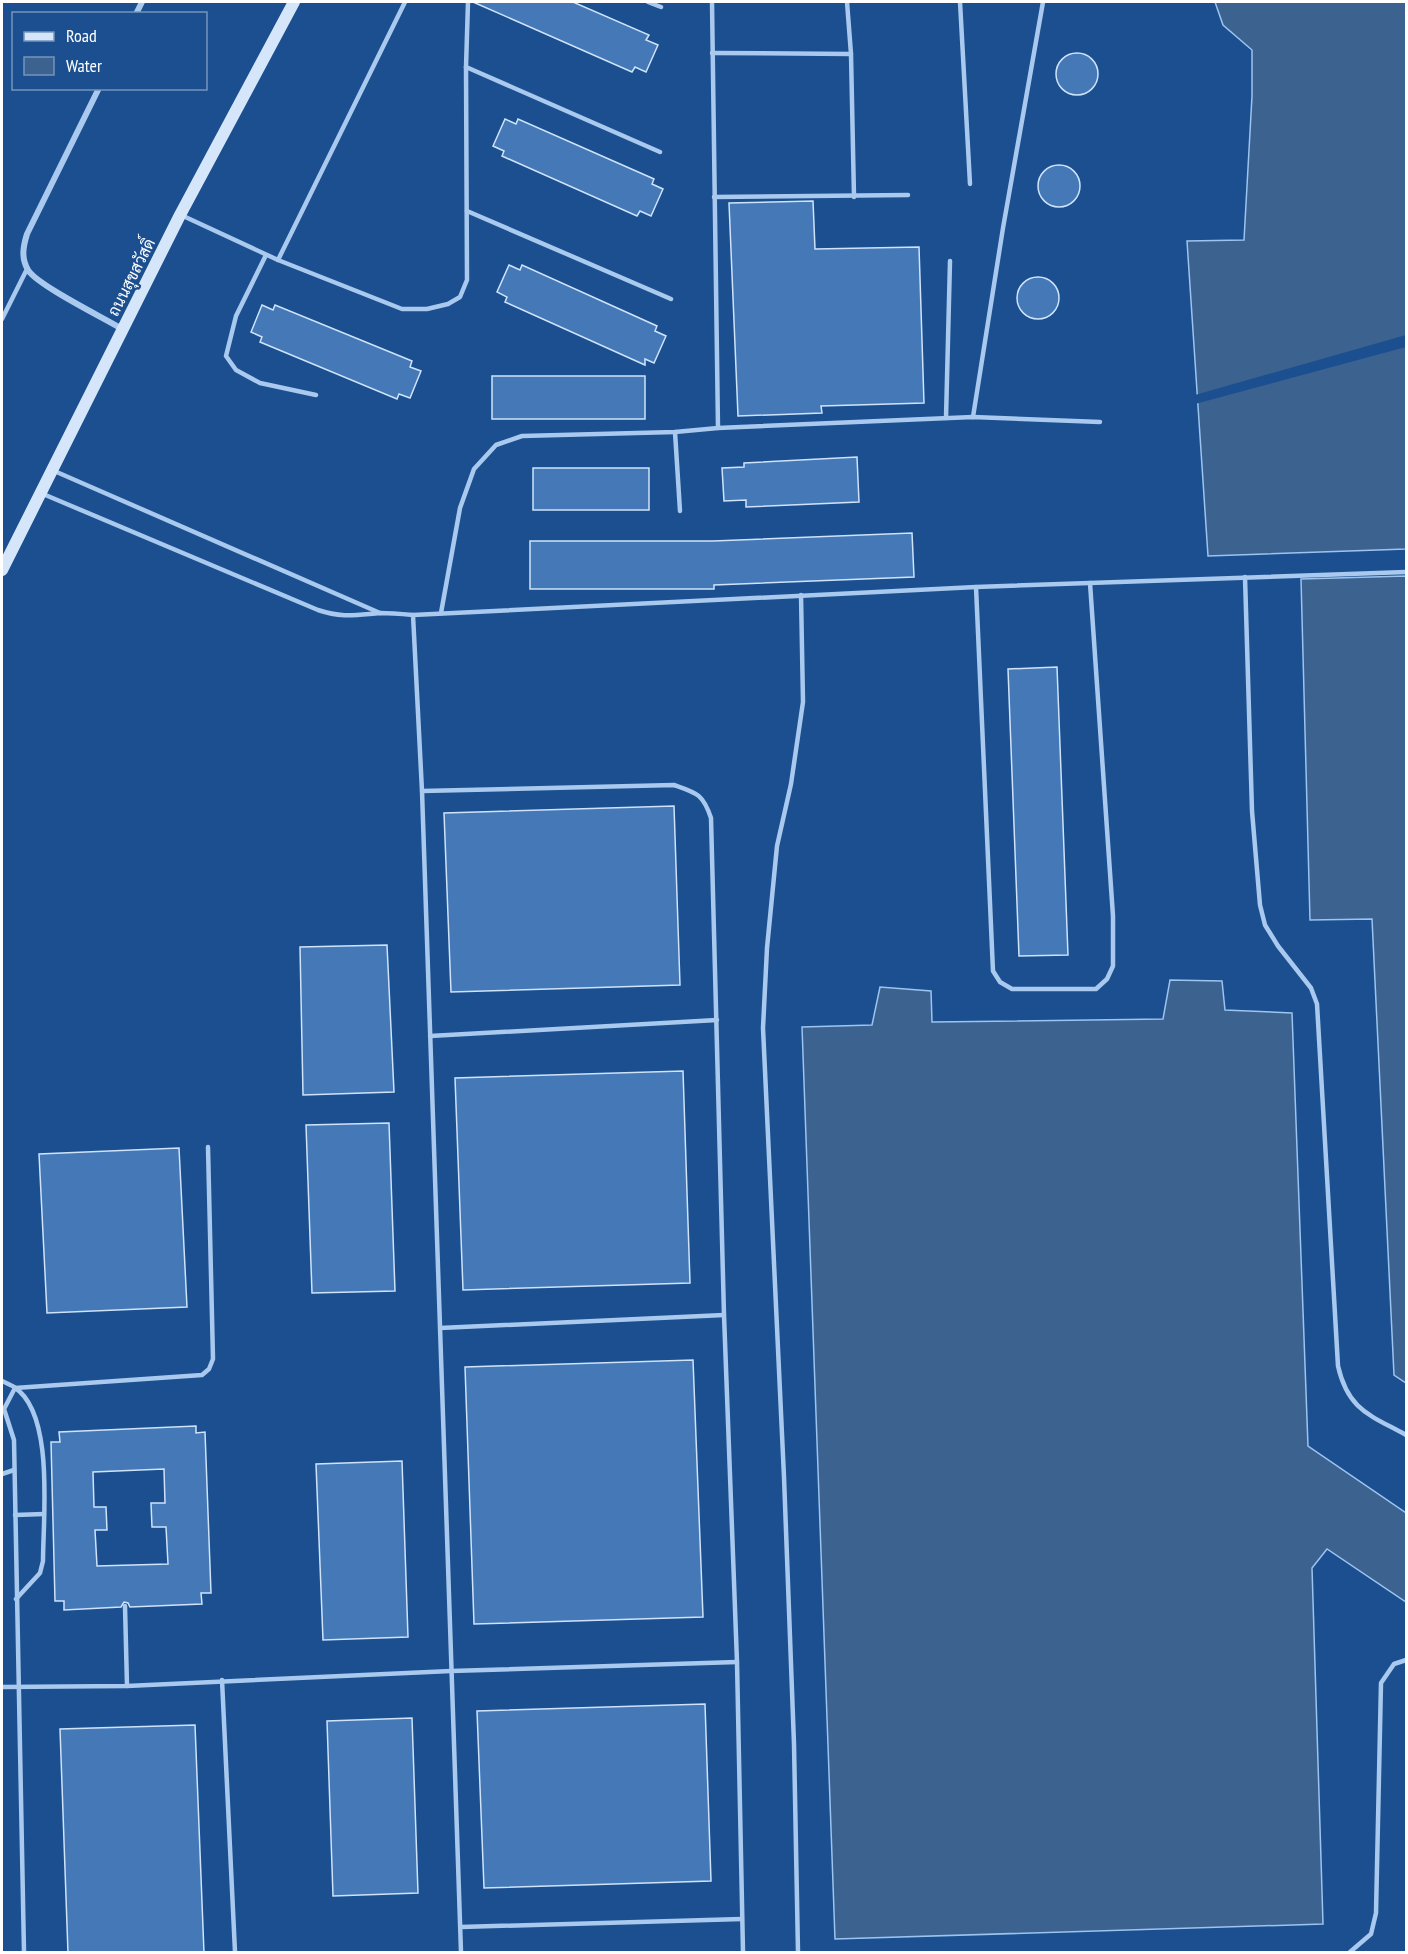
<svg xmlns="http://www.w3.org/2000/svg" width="1408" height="1954" font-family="'PT Sans Narrow',Sarabun,sans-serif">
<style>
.water{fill:#3c6290;stroke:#9cc4f0;stroke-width:1.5}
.pier{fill:#1b4f8f}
.building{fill:#4478b7;stroke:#cfe3fa;stroke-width:1.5;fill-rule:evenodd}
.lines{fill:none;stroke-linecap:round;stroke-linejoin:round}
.service{stroke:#a9c9ee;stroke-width:4.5}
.minor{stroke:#a9c9ee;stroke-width:6}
.secondary{stroke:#d6e6fa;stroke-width:12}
.labels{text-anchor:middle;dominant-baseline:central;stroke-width:4.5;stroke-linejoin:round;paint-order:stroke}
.street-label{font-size:16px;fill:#fff;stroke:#1b4f8f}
</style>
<rect width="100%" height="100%" fill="#1b4f8f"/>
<g class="water">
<path d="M1215 2H1406V549L1208 556 1187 241 1244 240 1252 96V50L1223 25Z"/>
<path d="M1406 576V1383L1394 1375 1372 919 1310 920 1301 579Z"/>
<path d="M1170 980 1222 981 1225 1010 1292 1013 1308 1446 1406 1513V1602L1327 1549 1312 1568 1323 1924 835 1939 802 1027 872 1025 880 987 931 991 932 1022 1163 1019Z"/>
</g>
<path class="pier" d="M1406 335V347L1195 404V395Z"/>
<g class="building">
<path d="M473 2H573L649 35 646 40 658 45 646 72 635 67 632 72Z"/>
<circle cx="1077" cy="74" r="21"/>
<path d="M505 119 516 124 518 119 654 179 652 184 663 189 651 216 640 211 637 216 502 156 504 151 493 146Z"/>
<circle cx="1059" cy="186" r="21"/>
<path d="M813 201 815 249 919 247 924 403 821 406 822 413 738 416 729 203Z"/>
<path d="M509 265 520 270 522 265 657 326 655 331 666 336 654 363 645 359V365L505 302 507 297 497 292Z"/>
<circle cx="1038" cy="298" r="21"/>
<path d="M262 305 273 310 275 305 412 361 410 367 421 371 410 398 399 394 397 399 260 342 262 337 251 332Z"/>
<rect x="492" y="376" width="153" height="43"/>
<path d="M857 457 859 502 746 507V500L724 501 722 468 744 467V463Z"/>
<rect x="533" y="468" width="116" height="42"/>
<path d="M912 533 914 577 714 585V589H530V541H713Z"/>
<path d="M1057 667 1068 955 1019 956 1008 669Z"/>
<path d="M674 806 680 985 451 992 444 813Z"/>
<path d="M387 945 394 1092 303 1095 300 947Z"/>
<path d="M683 1071 690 1283 463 1290 455 1078Z"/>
<path d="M389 1123 395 1291 312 1293 306 1125Z"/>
<path d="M179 1148 187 1307 47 1313 39 1154Z"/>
<path d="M693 1360 703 1617 474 1624 465 1367Z"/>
<path d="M196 1426V1433L205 1432 211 1593H201L202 1604 130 1607 128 1603 124 1602 121 1607 64 1610V1601H55L51 1442H60L59 1432ZM164 1469 165 1503H151L152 1527H166L168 1564 97 1566 95 1530H107L106 1507H94L93 1472Z"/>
<path d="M402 1461 408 1637 323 1640 316 1464Z"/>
<path d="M705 1704 711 1881 484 1888 477 1711Z"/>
<path d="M412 1718 418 1893 333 1896 327 1721Z"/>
<path d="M195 1725 204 1953H68L60 1729Z"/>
</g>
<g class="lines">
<g class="service">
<path d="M648 2 661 7"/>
<path d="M712 2 718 428"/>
<path d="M847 2 851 54 854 197"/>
<path d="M960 2 970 184"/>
<path d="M712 53 851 54"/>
<path d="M466 67 660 152"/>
<path d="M714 197 908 195"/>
<path d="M467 211 671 299"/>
<path d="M181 215 278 260 402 309H427L448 304 460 297 467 280 466 67 468 2"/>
<path d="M266 255 236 316 226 356 236 370 260 383 316 395"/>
<path d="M278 260 405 2"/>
<path d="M2 319 27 269"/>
<path d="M973 417 1003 228 1043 2"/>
<path d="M946 418 950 261"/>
<path d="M675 432 680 511"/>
<path d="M52 470 380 613"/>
<path d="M43 494 318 610C342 618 355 615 380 613 391 613 402 614 413 615L422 791 461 1952"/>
<path d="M1245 577 1252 811 1260 905 1265 925 1278 946 1311 988 1317 1004 1338 1366C1348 1410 1370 1415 1406 1435"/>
<path d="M976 587 993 971 1000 982 1012 989H1096L1107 979 1113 966V916L1090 583"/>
<path d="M441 613 460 508 474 469 496 445 522 436 675 432 718 428 973 417 1100 422"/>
<path d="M413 615 976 587 1406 572"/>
<path d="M422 791 674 785C697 793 703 794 711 818L724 1315 737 1662 743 1952"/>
<path d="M430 1036 717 1020"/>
<path d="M440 1328 724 1315"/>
<path d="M2 1381C6 1383 11 1385 14 1387 55 1413 43 1518 43 1561L40 1573 16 1599"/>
<path d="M15 1388 4 1409 14 1440 24 1952"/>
<path d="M15 1388 202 1375 209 1369 213 1359 208 1147"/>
<path d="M2 1474 14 1470"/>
<path d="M15 1515 44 1514"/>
<path d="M125 1606 127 1686"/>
<path d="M222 1680 235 1952"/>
<path d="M2 1687 127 1686 451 1671 737 1662"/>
<path d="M461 1927 742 1919"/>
<path d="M798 1952 794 1744 784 1477 763 1028 767 948 777 846 791 784 803 702 801 595"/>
<path d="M1350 1952 1371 1934 1376 1913 1381 1683 1394 1664 1406 1660"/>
</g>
<g class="minor">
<path d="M136 14 142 2"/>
<path d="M99 88 27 234C23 247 21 258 28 270 37 285 104 318 122 329"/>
</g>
<path class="secondary" d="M2 570 180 215 294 2"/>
</g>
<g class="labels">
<g class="street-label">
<text transform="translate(131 277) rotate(-63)">ถนนสุขสวัสดิ์</text>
</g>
</g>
<rect width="1408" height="1954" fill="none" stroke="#ffffff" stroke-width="6"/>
<rect x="12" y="12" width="195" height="78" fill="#1b4f8f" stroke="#7695bc" stroke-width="1.5"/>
<rect x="24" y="32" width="30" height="9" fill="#d6e6fa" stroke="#7695bc" stroke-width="1.5"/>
<text x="66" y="42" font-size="18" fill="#ffffff">Road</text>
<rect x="24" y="57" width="30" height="18" fill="#3c6290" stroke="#7695bc" stroke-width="1.5"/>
<text x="66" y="72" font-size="18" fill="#ffffff">Water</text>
</svg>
